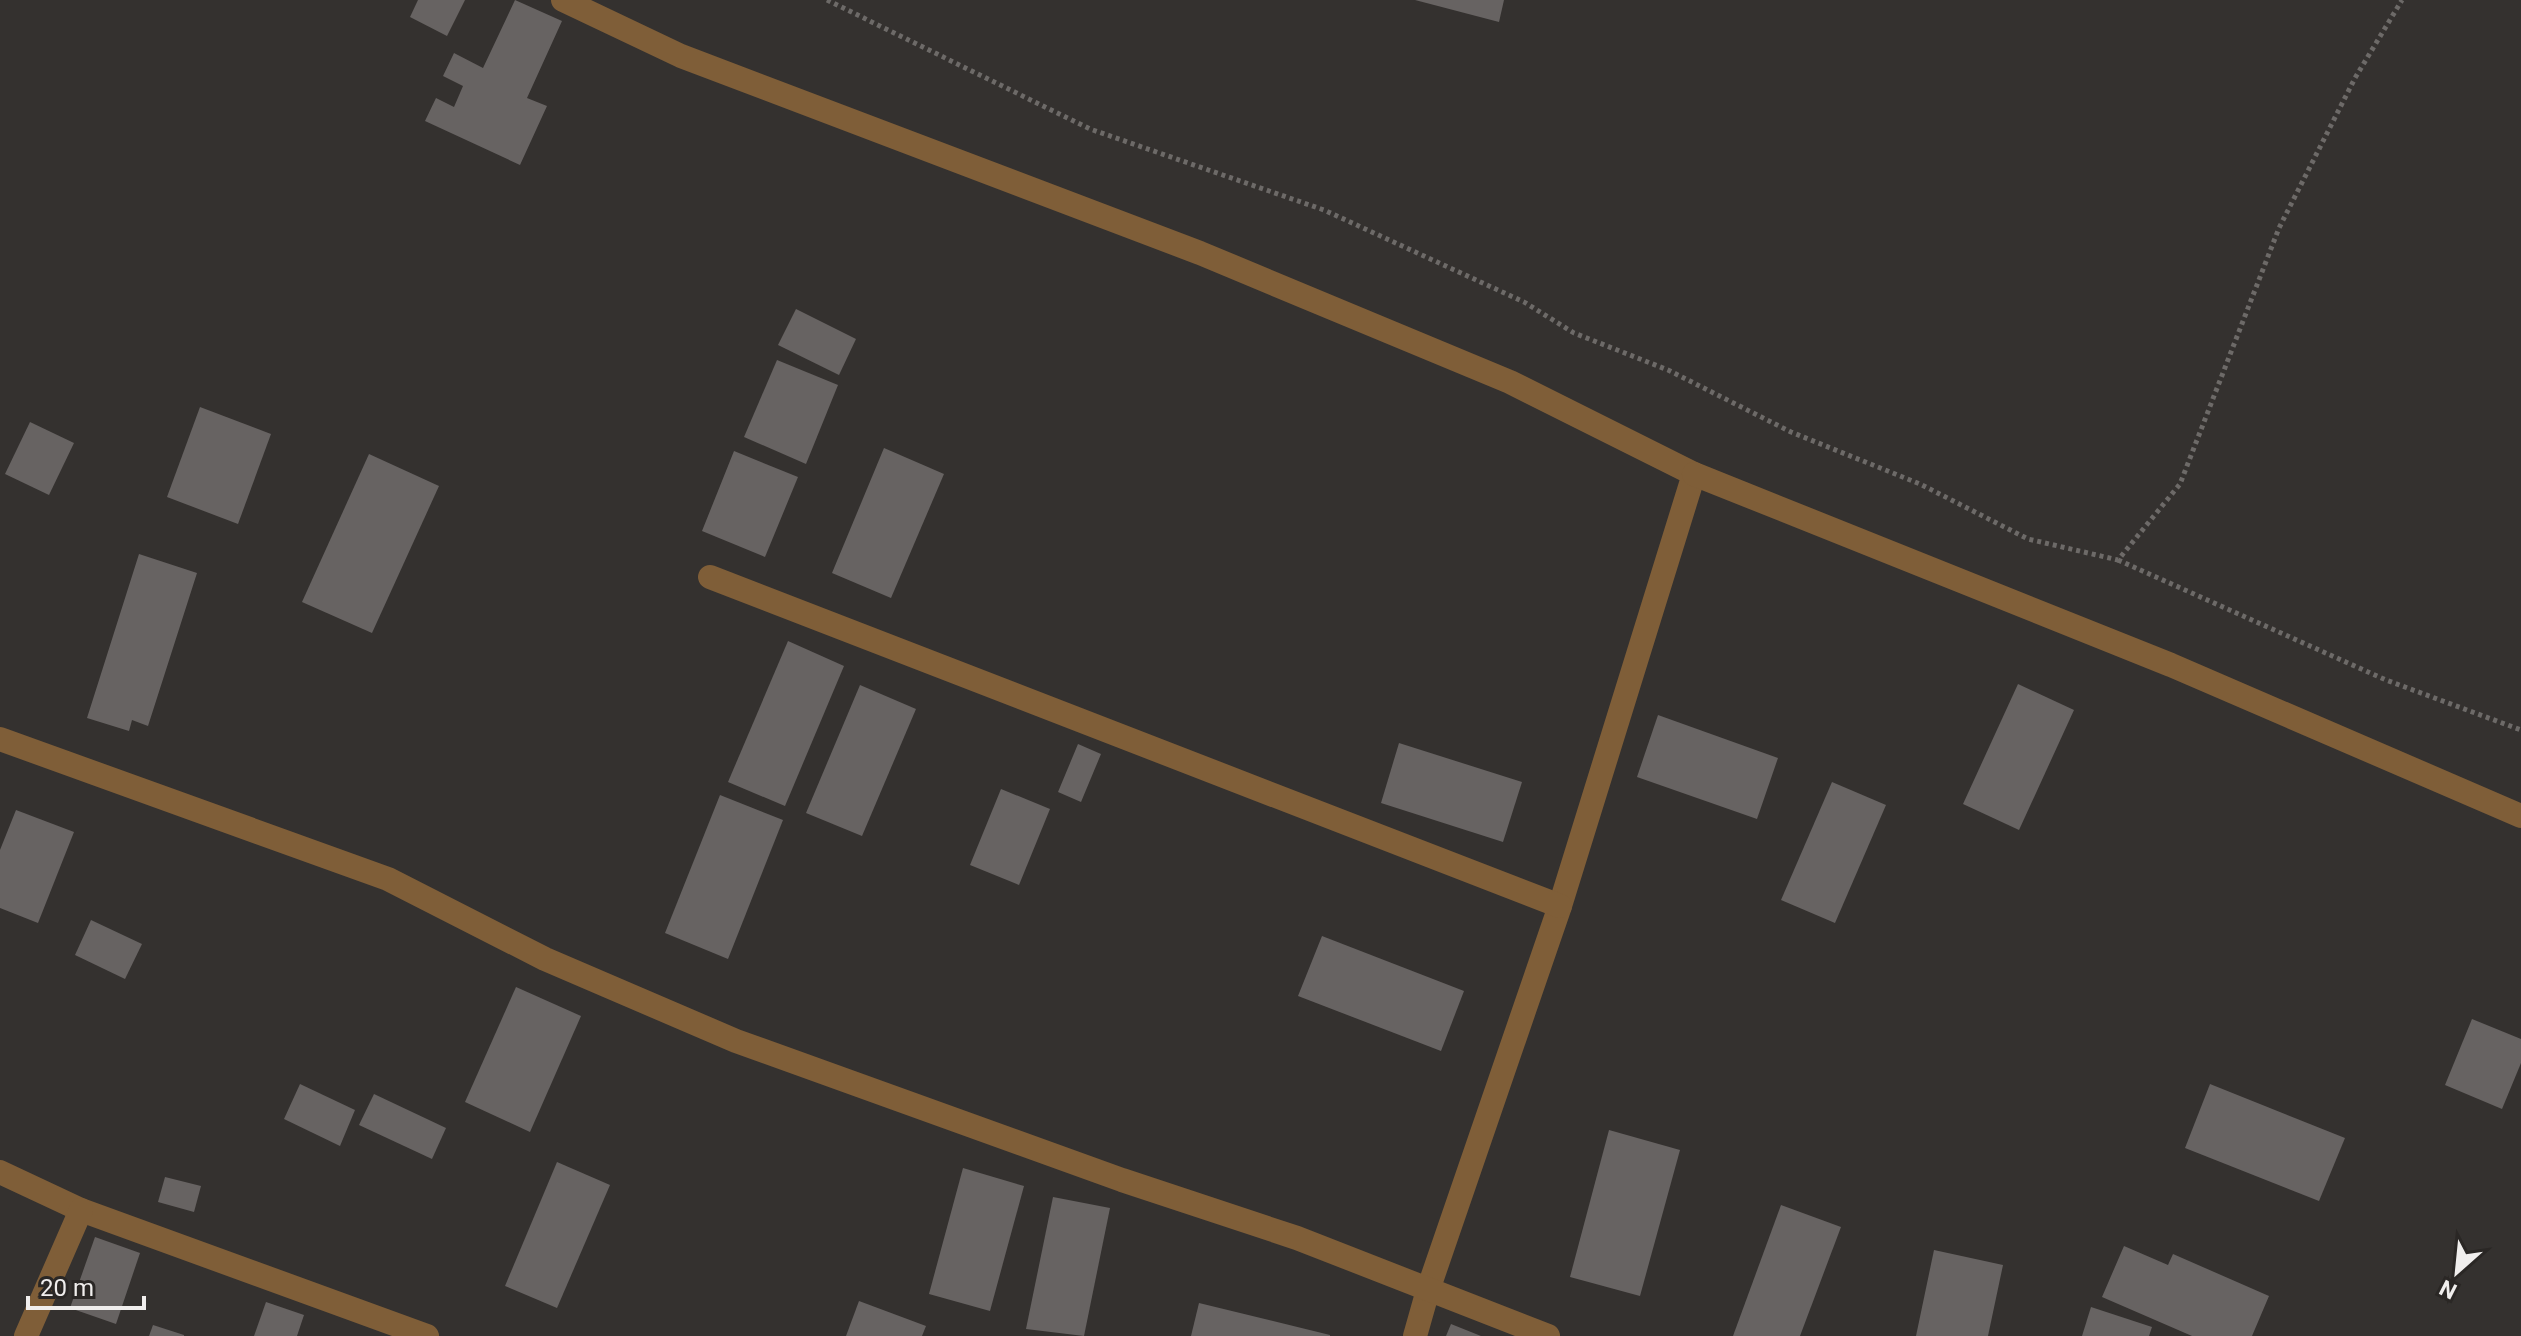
<svg xmlns="http://www.w3.org/2000/svg" width="2521" height="1336" font-family="Roboto,sans-serif">
<style>
.building{fill:#676362}
.lines{fill:none;stroke-linecap:round;stroke-linejoin:round}
.path{stroke:#6d6a68;stroke-width:5;stroke-dasharray:4 4;stroke-linecap:butt}
.street{stroke:#7f5e38;stroke-width:24}
</style>
<rect width="100%" height="100%" fill="#34312f"/>
<g class="building">
<path d="M418 0H465L447 36 410 17Z"/>
<path d="M515 0 562 21 527 98 547 106 520 165 425 121 436 98 454 107 463 86 443 76 454 53 483 68Z"/>
<path d="M1415 0H1504L1499 22Z"/>
<path d="M796 309 856 339 839 375 778 345Z"/>
<path d="M777 360 838 385 806 464 744 437Z"/>
<path d="M200 407 271 434 238 524 167 497Z"/>
<path d="M30 422 74 443 49 495 5 474Z"/>
<path d="M884 448 944 474 891 598 832 573Z"/>
<path d="M734 451 798 477 765 557 702 531Z"/>
<path d="M369 454 439 486 372 633 302 602Z"/>
<path d="M139 554 197 573 148 726 132 720 129 731 87 718Z"/>
<path d="M788 641 844 666 785 806 728 782Z"/>
<path d="M2018 684 2074 710 2019 830 1963 804Z"/>
<path d="M860 685 916 709 862 836 806 813Z"/>
<path d="M1658 715 1778 758 1757 819 1637 777Z"/>
<path d="M1399 743 1522 782 1503 842 1381 803Z"/>
<path d="M1078 744 1101 754 1081 802 1058 792Z"/>
<path d="M1832 782 1886 805 1835 923 1781 900Z"/>
<path d="M1001 789 1050 809 1019 885 970 865Z"/>
<path d="M720 795 783 820 728 959 665 933Z"/>
<path d="M16 810 74 832 38 923 0 908V850Z"/>
<path d="M91 920 142 944 125 979 75 955Z"/>
<path d="M1322 936 1464 991 1441 1051 1298 996Z"/>
<path d="M516 987 581 1016 530 1132 465 1102Z"/>
<path d="M2472 1019 2521 1039V1063L2502 1109 2445 1085Z"/>
<path d="M300 1084 355 1110 340 1146 284 1119Z"/>
<path d="M2210 1084 2345 1138 2319 1201 2185 1148Z"/>
<path d="M374 1094 446 1128 432 1159 359 1125Z"/>
<path d="M1609 1130 1680 1150 1640 1296 1570 1277Z"/>
<path d="M557 1162 610 1185 557 1308 505 1286Z"/>
<path d="M963 1168 1024 1186 990 1311 929 1294Z"/>
<path d="M165 1177 201 1186 194 1212 158 1202Z"/>
<path d="M1053 1197 1110 1208 1084 1336 1026 1329Z"/>
<path d="M1781 1205 1841 1227 1800 1336H1733Z"/>
<path d="M95 1237 140 1253 116 1324 70 1308Z"/>
<path d="M2124 1246 2168 1265 2173 1254 2269 1296 2252 1336H2192L2102 1297Z"/>
<path d="M1934 1250 2003 1265 1988 1336H1916Z"/>
<path d="M859 1301 926 1326 922 1336H846Z"/>
<path d="M266 1302 304 1315 297 1336H254Z"/>
<path d="M1199 1303 1330 1335V1336H1191Z"/>
<path d="M2091 1307 2152 1327 2149 1336H2082Z"/>
<path d="M1451 1324 1481 1336H1446Z"/>
<path d="M153 1325 184 1335V1336H149Z"/>
</g>
<g class="lines">
<g class="path">
<path d="M827 0 1090 129 1324 210 1524 302 1574 333 1668 370 1791 432 1920 484 2028 539 2118 560 2180 484 2279 228 2355 78 2402 0"/>
<path d="M2118 560 2386 680 2521 730"/>
</g>
<g class="street">
<path d="M563 0 681 56 1200 253 1510 382 1694 474 1560 906 1428 1290 1415 1336"/>
<path d="M1694 474 2171 665 2521 816"/>
<path d="M710 577 1560 906"/>
<path d="M0 739 388 879 545 959 736 1041 1122 1180 1297 1238 1548 1336"/>
<path d="M0 1172 81 1210 427 1336"/>
<path d="M26 1336 81 1210"/>
</g>
</g>
<g transform="translate(2457 1272) rotate(207)" stroke="#2a2725" stroke-width="6" paint-order="stroke">
<path d="M0-6L14 30L0 20L-14 30Z" fill="#f0eeed"/>
<text y="-12" font-size="22" font-weight="bold" text-anchor="middle" fill="#f0eeed">N</text>
</g>
<path d="M28 1296v12h116v-12" fill="none" stroke="#f0eeed" stroke-width="4"/>
<text x="40" y="1296" font-size="24" fill="#f0eeed" stroke="#2a2725" stroke-width="6" paint-order="stroke">20 m</text>
</svg>
